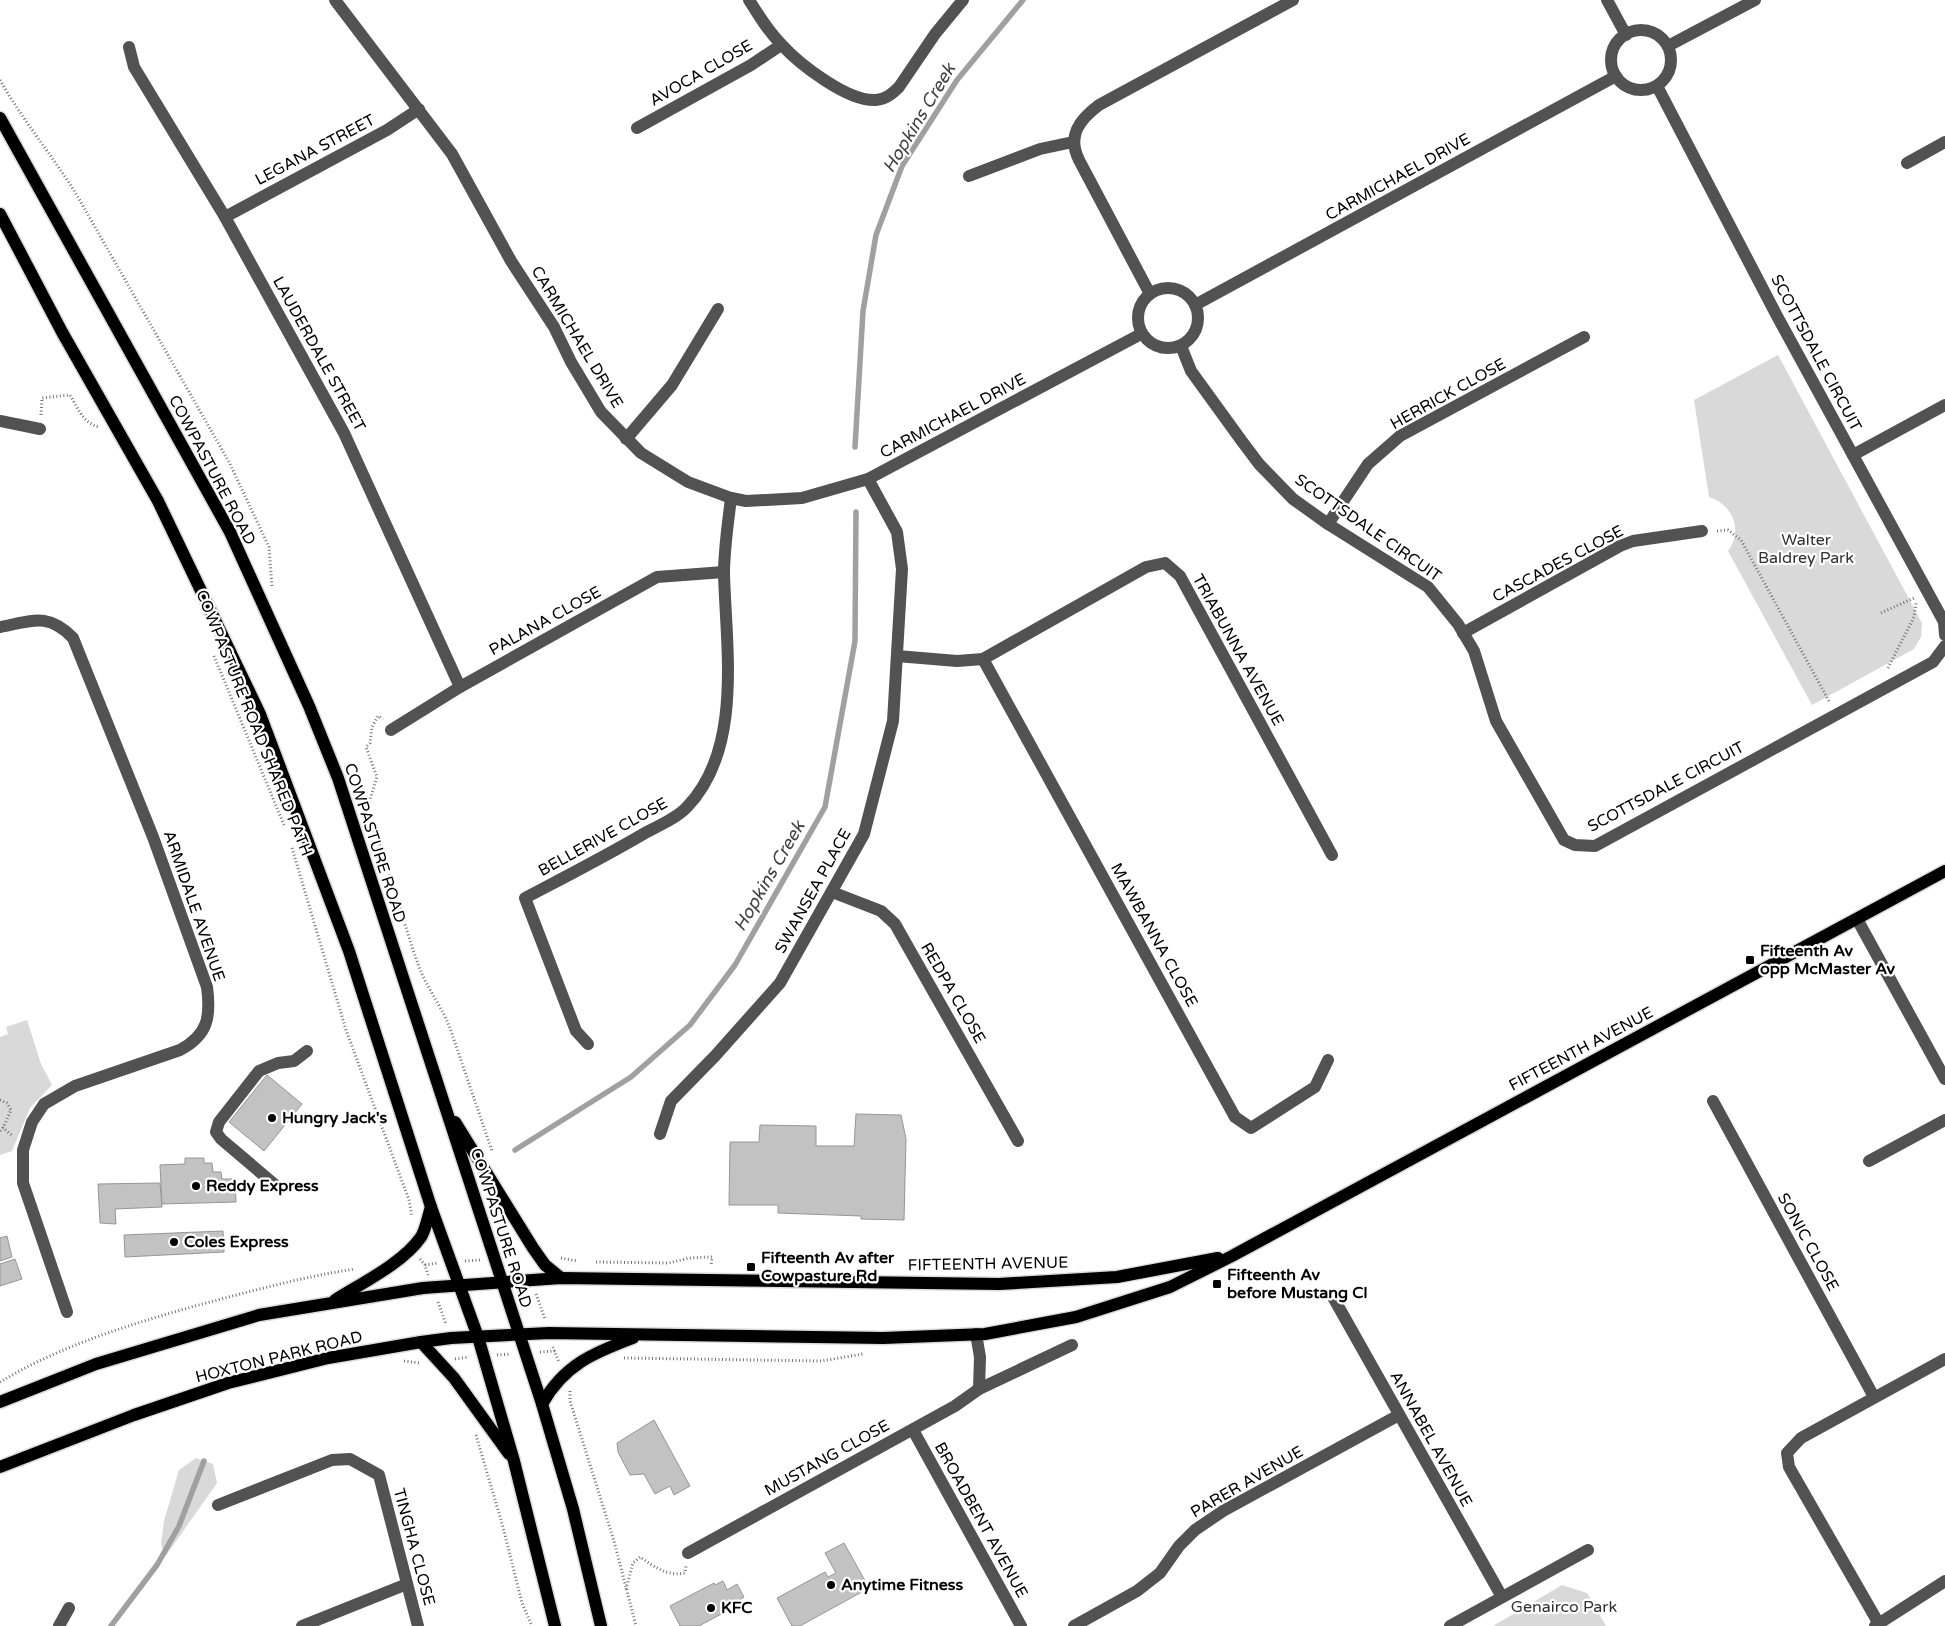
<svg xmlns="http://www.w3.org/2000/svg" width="1945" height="1626" font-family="'Varela Round',sans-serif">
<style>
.green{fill:#d9d9d9}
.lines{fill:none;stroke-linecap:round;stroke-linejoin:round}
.stream{stroke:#a0a0a0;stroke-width:5.5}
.building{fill:#c2c2c2;stroke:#969696}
.major-casing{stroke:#dbdbdb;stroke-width:15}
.path{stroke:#747474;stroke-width:3;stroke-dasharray:1 2.5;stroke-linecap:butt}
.minor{stroke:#525252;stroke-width:12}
.major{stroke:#000;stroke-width:12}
.poi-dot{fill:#000;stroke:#fff;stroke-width:2}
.labels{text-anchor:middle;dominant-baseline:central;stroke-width:4.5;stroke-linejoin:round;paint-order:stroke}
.street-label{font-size:16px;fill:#000;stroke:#fff}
.park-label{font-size:16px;fill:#303030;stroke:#fff}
.poi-label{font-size:16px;font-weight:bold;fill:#000;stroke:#fff;text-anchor:start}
.water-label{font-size:18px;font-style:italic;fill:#414141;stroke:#fff}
</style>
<rect width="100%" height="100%" fill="#fff"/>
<g class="green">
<path d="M1778 355 1922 623 1921 637 1914 649 1812 705 1728 551C1744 530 1732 504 1709 497L1694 400Z"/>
<path d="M27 1020 41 1064 52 1085 30 1108 12 1151 0 1155V1037L8 1034 6 1027Z"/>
<path d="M196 1458 213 1464 217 1483 165 1557 161 1544 164 1521 179 1470Z"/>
<path d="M1562 1585 1587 1593 1606 1626H1493Z"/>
</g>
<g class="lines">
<g class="stream">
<path d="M855 447 863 311 876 235 902 166 957 80 1023 0"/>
<path d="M515 1150 631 1077 690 1025 735 965 825 807 855 641 856 512"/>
<path d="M111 1626 157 1565 179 1526 204 1461"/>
</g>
</g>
<g class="building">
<path d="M267 1075 302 1104 264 1151 229 1122Z"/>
<path d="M856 1114 901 1115 906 1139 904 1220 861 1219V1216L778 1213V1205H729L730 1142H759L760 1125 816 1126V1146H854Z"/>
<path d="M185 1158H204V1163H212L213 1172H221L222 1179H235L236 1202 162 1204 160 1165 185 1164Z"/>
<path d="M160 1183 162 1207 115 1209 116 1224 100 1223 98 1184Z"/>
<path d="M223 1231 224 1252 125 1257 124 1235Z"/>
<path d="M7 1236 12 1257 0 1261V1238Z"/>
<path d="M15 1259 22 1279 0 1286V1264Z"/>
<path d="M654 1420 690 1486 674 1495 670 1486 655 1494 644 1474 630 1475 618 1452 617 1443Z"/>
<path d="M844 1543 869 1588 800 1626H792L777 1598 825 1572 828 1577 836 1573 825 1553Z"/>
<path d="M723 1581 727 1590 737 1584 744 1597 735 1603 736 1606 699 1626H680L670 1606 714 1583 715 1585Z"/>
</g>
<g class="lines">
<g class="major-casing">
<g id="major">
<path d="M0 118 230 532 309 706 338 778 542 1404 573 1509 601 1626"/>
<path d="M0 214 62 332 158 501 260 714 349 951 431 1207 478 1337 514 1461 555 1626"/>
<path d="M455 1122 533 1248 545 1265 561 1278"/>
<path d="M335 1300C362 1283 403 1263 421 1237 426 1229 428 1216 431 1207"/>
<path d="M421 1342 454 1378 509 1454"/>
<path d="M0 1402 96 1364 259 1315 423 1288 561 1278 999 1284 1117 1277 1218 1258"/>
<path d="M542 1404C564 1365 593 1353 633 1338"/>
<path d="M0 1467 134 1415 228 1383 328 1358 421 1342 451 1338 549 1333 883 1338 985 1334 1076 1317 1170 1287 1232 1256 1945 871"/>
</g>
</g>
<g class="path">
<path d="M0 80C22 119 51 154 75 192L229 462 269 547 272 586"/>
<path d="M41 415 42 398 70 395C78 408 83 424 100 427"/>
<path d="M1717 531 1728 530 1741 540 1830 703"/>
<path d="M1881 613 1914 598"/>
<path d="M214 656 284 825"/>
<path d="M1888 668 1914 617 1916 603"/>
<path d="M366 812 377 777 366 747 370 743 372 727 378 716 383 719"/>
<path d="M368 815C389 864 401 917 419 967 427 988 442 1007 450 1028L492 1151"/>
<path d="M292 848 346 1030 409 1200 412 1217"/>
<path d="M0 1100 7 1103 11 1110 3 1128"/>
<path d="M0 1131 3 1128 13 1136"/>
<path d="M561 1258 577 1261"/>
<path d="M420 1259 425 1265 428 1275"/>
<path d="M465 1261 481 1260"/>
<path d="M596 1262 669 1263 689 1258 712 1257 711 1266"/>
<path d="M425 1265 437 1263"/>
<path d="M536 1294 545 1319"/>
<path d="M438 1302 446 1324"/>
<path d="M553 1347 559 1362"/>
<path d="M540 1352 555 1351"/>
<path d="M497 1355 511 1354"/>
<path d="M624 1358 821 1361 863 1354"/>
<path d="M455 1359 469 1357"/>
<path d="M404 1361 420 1363"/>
<path d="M0 1382C60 1346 128 1325 195 1306 248 1292 301 1277 355 1269"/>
<path d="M570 1391V1401L614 1541 636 1626"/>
<path d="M476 1435 503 1527 522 1603 532 1626"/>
<path d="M626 1589 633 1563 640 1557C654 1566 667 1577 685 1573L686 1566"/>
</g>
<g class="minor">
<path d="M335 0 452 154 511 261 554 327 571 362 601 412 641 453 688 482 731 498 746 501 802 498 868 479 1141 334"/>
<path d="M749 0C759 16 768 31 781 44 799 64 848 102 876 100 886 99 892 94 899 87L935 34 963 0"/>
<path d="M1607 0 1626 35"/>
<circle cx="1641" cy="60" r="30"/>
<path d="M1668 46 1755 0"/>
<path d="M129 47 134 67 225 217 344 433 460 687"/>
<path d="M1657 86 1777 316 1944 622 1945 635"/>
<path d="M637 128 751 65 781 45"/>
<path d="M1907 163 1945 142"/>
<path d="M969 176 1040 149 1073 142"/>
<path d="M225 217 387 130 419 109"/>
<circle cx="1168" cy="318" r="30"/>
<path d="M1150 294 1079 160C1067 136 1079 120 1099 105L1293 0"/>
<path d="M1195 305 1616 76"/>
<path d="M1181 346 1191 371 1241 440 1259 464 1293 499 1328 524 1428 587 1458 624 1474 651 1496 721 1564 840 1575 845 1595 846 1933 662 1945 646"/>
<path d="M0 421 40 429"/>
<path d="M626 439 672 385 718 309"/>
<path d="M1853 455 1945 405"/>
<path d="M1328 524 1368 464 1400 436 1584 337"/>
<path d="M0 627C32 621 48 612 73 638L153 837 207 987C211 1017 208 1035 180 1050L75 1086 44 1104 32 1122 23 1150V1183L67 1312"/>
<path d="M1463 633 1620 546 1633 541 1702 531"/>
<path d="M897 656 957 661 983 659 1146 567 1165 563 1180 576 1332 855"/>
<path d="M983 659 1235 1117 1251 1128 1315 1087 1328 1060"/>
<path d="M391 730 460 687 657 577 724 572"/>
<path d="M832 892 881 911 895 924 1018 1141"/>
<path d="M1857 919 1945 1079"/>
<path d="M588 1044 576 1031 525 898C565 877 606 856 645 833 658 826 677 818 687 807 743 749 726 648 724 574 724 549 728 523 731 498"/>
<path d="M1713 1101 1874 1397"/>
<path d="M660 1134 671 1101 715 1056 780 983 864 834 893 721 902 569 897 532 868 479"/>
<path d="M1869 1161 1945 1120"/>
<path d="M274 1184 221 1139 216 1132 219 1122 259 1071 278 1063 294 1061 307 1051"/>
<path d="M1333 1297 1502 1597"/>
<path d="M976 1334 980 1357 979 1389"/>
<path d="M913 1430 1021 1626"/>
<path d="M218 1505 332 1460 350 1459 379 1475 418 1626"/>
<path d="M688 1553 955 1406 979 1389 1072 1345"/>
<path d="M1879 1624 1789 1467 1787 1453 1801 1438 1945 1359"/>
<path d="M59 1626 69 1608"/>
<path d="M302 1626 407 1584"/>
<path d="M1074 1626 1137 1591 1160 1573 1179 1546 1195 1530 1223 1511 1399 1415"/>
<path d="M1450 1626 1588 1550"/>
<path d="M1875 1626 1945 1581"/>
</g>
<use href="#major" class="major"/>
</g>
<g class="poi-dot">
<rect x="1745" y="955" width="10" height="10" rx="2.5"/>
<circle cx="272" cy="1118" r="5"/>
<circle cx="196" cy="1186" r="5"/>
<circle cx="174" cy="1242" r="5"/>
<rect x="746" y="1262" width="10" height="10" rx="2.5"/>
<rect x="1212" y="1279" width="10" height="10" rx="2.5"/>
<circle cx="831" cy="1585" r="5"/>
<circle cx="711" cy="1608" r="5"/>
</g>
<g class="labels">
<g class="street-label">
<text transform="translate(701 73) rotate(-30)">AVOCA CLOSE</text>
<text transform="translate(315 150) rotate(-28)">LEGANA STREET</text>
<text transform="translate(1398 177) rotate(-29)">CARMICHAEL DRIVE</text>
<text transform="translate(577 337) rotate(59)">CARMICHAEL DRIVE</text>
<text transform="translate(1816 353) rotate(62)">SCOTTSDALE CIRCUIT</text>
<text transform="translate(319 354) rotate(61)">LAUDERDALE STREET</text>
<text transform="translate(1448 394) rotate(-29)">HERRICK CLOSE</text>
<text transform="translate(953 416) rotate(-28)">CARMICHAEL DRIVE</text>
<text transform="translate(212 470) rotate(62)">COWPASTURE ROAD</text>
<text transform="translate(1368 528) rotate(35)">SCOTTSDALE CIRCUIT</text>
<text transform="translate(1558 564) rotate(-28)">CASCADES CLOSE</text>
<text transform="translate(545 621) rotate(-29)">PALANA CLOSE</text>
<text transform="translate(1238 650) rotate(61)">TRIABUNNA AVENUE</text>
<text transform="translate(254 723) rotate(68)">COWPASTURE ROAD SHARED PATH</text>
<text transform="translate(1666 787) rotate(-28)">SCOTTSDALE CIRCUIT</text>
<text transform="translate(603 837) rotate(-29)">BELLERIVE CLOSE</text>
<text transform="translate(375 843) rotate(72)">COWPASTURE ROAD</text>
<text transform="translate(813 891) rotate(-61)">SWANSEA PLACE</text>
<text transform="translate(194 906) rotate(71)">ARMIDALE AVENUE</text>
<text transform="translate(1154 935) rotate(61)">MAWBANNA CLOSE</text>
<text transform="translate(953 993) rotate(60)">REDPA CLOSE</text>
<text transform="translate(1581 1049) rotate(-28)">FIFTEENTH AVENUE</text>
<text transform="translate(501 1228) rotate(72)">COWPASTURE ROAD</text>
<text transform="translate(1808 1242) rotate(61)">SONIC CLOSE</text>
<text transform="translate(988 1264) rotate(-1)">FIFTEENTH AVENUE</text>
<text transform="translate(279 1357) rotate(-14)">HOXTON PARK ROAD</text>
<text transform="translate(1431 1439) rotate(61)">ANNABEL AVENUE</text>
<text transform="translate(827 1458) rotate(-29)">MUSTANG CLOSE</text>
<text transform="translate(1247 1482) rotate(-30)">PARER AVENUE</text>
<text transform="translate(981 1520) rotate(61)">BROADBENT AVENUE</text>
<text transform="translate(414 1547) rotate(75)">TINGHA CLOSE</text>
</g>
<g class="park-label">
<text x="1806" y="540">Walter<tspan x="1806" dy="18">Baldrey Park</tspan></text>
<text x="1564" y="1607">Genairco Park</text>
</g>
<g class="poi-label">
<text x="1760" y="951">Fifteenth Av<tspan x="1760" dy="18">opp McMaster Av</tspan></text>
<text x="282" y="1118">Hungry Jack's</text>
<text x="206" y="1186">Reddy Express</text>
<text x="184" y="1242">Coles Express</text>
<text x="761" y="1258">Fifteenth Av after<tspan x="761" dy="18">Cowpasture Rd</tspan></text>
<text x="1227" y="1275">Fifteenth Av<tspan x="1227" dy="18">before Mustang Cl</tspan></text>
<text x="841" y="1585">Anytime Fitness</text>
<text x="721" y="1608">KFC</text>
</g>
<g class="water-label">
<text transform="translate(919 118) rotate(-59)">Hopkins Creek</text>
<text transform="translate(769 876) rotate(-60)">Hopkins Creek</text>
</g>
</g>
</svg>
